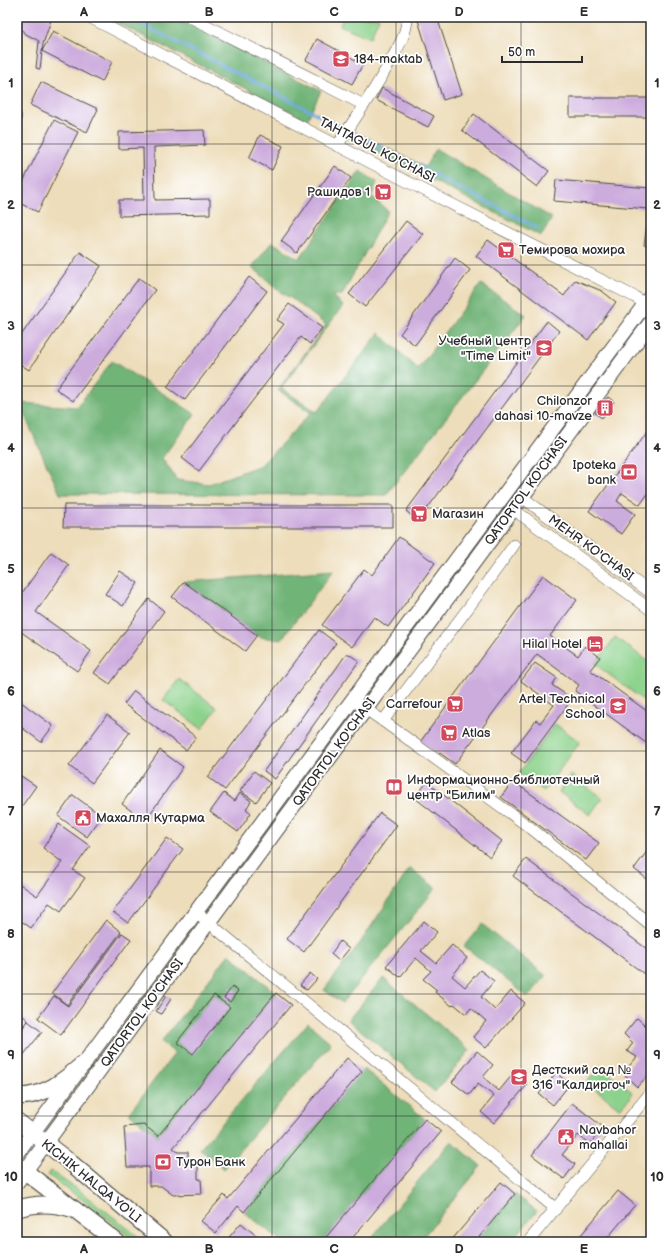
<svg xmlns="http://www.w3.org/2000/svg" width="668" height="1259" font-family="'Balsamiq Sans',sans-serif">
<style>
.green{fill:#8cd28c;stroke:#5c7e5c}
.forest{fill:#71b478;stroke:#4e7052}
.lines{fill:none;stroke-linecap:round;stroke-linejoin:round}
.stream{stroke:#70abe0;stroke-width:3}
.building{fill:#ccabdd}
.minor-casing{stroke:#484640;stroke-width:12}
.major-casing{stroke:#484640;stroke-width:16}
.highway-casing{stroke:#484640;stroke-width:18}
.minor{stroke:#fff;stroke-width:11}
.major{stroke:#fff;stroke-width:14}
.highway{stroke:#fff;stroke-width:16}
.grid{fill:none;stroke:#2b2b2b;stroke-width:1;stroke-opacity:0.55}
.labels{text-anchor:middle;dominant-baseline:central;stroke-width:3.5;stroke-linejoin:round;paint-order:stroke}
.poi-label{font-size:13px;fill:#2b2b2b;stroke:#fff;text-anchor:start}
.street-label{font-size:13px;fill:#2b2b2b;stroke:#fff}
.neatline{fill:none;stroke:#2b2b2b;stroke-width:1.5}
.grid-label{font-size:13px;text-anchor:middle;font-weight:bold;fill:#2b2b2b}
</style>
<rect width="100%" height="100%" fill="#fff"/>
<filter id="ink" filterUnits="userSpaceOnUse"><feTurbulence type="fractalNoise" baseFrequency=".025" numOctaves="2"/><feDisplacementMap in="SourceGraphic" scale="8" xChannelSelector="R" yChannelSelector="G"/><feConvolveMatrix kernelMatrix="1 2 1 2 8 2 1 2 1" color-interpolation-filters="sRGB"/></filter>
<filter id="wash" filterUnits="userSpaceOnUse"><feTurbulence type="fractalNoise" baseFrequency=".012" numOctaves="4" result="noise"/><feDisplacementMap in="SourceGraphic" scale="16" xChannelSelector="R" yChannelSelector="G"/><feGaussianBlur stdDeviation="0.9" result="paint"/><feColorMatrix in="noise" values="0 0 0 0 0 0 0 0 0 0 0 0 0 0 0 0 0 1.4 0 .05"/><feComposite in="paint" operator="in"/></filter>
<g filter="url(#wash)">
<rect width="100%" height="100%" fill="#edddba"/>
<g class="green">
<path d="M344 17H377L379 18 370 38 340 25Z"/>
<path d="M615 637 651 664V706L595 664Z"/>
<path d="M179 679 217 708 202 729 163 700Z"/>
<path d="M555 724 580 742 544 791 519 773Z"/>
<path d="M571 775 602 798 590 815 559 792Z"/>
<path d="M600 1066 633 1093 620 1109 587 1082Z"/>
<path d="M50 1171 84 1194 145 1242H136L98 1211 48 1175Z"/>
</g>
<g class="forest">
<path d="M106 17H175L321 91 307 120Z"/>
<path d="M352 130 425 167 436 149 552 218 541 236 347 137Z"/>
<path d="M360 171 377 182 371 196 388 211 342 295H333L343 306 281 388 317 412 379 333 418 369 481 284 526 315 386 495 60 494 19 403 77 407 112 361 195 414 162 458 177 480 209 484 261 465 311 413 278 390 326 325 295 301 280 291 252 267 272 242 299 259Z"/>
<path d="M334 570 281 640 260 637 184 582Z"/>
<path d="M410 868 436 888 342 1003 324 990 358 946Z"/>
<path d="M482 924 546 976 528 997 464 946Z"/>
<path d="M229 954 276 993 158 1136 129 1113 175 1053 161 1042Z"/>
<path d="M383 978 470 1050 435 1092 348 1020Z"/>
<path d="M308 1023 331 1043 224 1169 200 1149Z"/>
<path d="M364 1069 425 1119 322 1242H283L244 1212Z"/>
<path d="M451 1141 481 1166 419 1242H368Z"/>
<path d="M515 1194 537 1211 511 1242H475Z"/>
</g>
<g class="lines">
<path class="stream" d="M128 17 538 228"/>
</g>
<g id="blocks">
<g class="building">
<path d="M17 17H52L43 44 40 69 36 68 39 41 24 33 17 22Z"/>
<path d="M417 17H437L462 94 443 100Z"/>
<rect x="513" y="17" width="138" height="3"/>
<path d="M53 31 112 62 102 82 42 51Z"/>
<path d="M317 39 363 64 352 84 306 60Z"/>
<path d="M41 82 98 109 87 132 30 105Z"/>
<path d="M382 88 434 116 428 127 376 100Z"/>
<rect x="570" y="98" width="81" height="19"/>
<rect x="17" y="114" width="4" height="12"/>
<path d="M474 114 549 171 537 187 462 130Z"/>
<path d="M54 120 78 132 38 212 17 202V194Z"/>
<path d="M204 130 205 145 154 147 155 200 210 199V214L119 216V200H144L143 148 119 149V132Z"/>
<path d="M260 135 283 146 272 170 249 158Z"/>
<path d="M335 166 351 178 297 253 281 241Z"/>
<path d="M556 180 650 188 648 209 554 201Z"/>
<path d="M649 211H651V248L644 245Z"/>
<path d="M406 221 423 234 365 307 349 294Z"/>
<path d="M488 240 564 296 575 280 602 291 616 302 588 340 476 256Z"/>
<path d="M80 252 101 266 29 370 17 362V341Z"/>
<path d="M455 258 470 270 415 345 400 334Z"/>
<path d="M249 277 267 291 185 400 167 387Z"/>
<path d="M139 278 155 290 73 401 56 389Z"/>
<path d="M289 304 322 328 310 344 301 337 199 471 182 458 284 324 277 320Z"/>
<path d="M547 321 559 331 418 521 406 511Z"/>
<path d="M608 397 614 402 602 418 595 413Z"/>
<path d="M651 426V489L640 505 622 493 617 501 635 514 621 534 589 511Z"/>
<path d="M64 505H393V527H63Z"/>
<path d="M399 537 435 563 388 627 374 617 352 647 322 625 364 569 372 575Z"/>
<path d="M51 552 69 565 36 612 91 651 77 671 17 629V600Z"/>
<path d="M120 571 138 583 123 606 105 594Z"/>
<path d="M543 575 577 600 550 636 578 656 585 646 600 657 590 670 651 714V737L646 743 575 691 579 685 537 654 455 764 440 753 438 755 420 742Z"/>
<path d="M184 582 257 635 245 651 172 597Z"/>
<path d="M149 599 164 611 110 684 94 673Z"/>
<path d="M319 630 336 643 225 790 208 777Z"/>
<path d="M347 653 359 661 275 779 264 771Z"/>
<path d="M535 663 557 678 552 685 572 699 525 763 511 753 536 720 540 723 554 705 521 681Z"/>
<path d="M134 691 196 737 186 750 124 704Z"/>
<path d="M17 699 53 726 41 742 17 724Z"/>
<path d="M107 715 130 732 92 783 69 766Z"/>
<path d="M160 750 183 767 145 821 122 804Z"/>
<path d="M254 771 270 783 256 802 240 791Z"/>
<path d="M21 776 36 786 17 813V781Z"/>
<path d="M513 781 599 843 586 860 501 797Z"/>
<path d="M427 782 502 841 490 857 415 798Z"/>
<path d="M224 793 235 801 240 793 251 801 246 809 251 813 238 832 210 812Z"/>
<path d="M73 795 102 816 87 837 58 816Z"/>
<path d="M380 813 397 825 304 952 287 939Z"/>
<path d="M59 824 90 846 73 870 85 878 61 911 49 903 31 928 17 918V882L37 896 62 862 43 848Z"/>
<path d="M167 838 183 849 128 923 113 912Z"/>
<path d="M651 846V882L634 869Z"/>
<path d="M526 859 651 952V979L513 876Z"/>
<path d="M106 920 121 932 67 1005 52 993Z"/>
<path d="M424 921 437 932 421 951 436 963 452 945 467 958 452 976 465 987 480 970 494 981 481 997 495 1010 511 991 525 1003 486 1048 473 1037 486 1021 471 1008 466 1014 454 1004 452 1006 435 992 437 990 423 979 431 971 416 958 400 977 386 966Z"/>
<path d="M122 933 131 939 61 1035 38 1018 54 996 68 1006Z"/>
<path d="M340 941 349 949 339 961 331 954Z"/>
<path d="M310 973 317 979 307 990 300 985Z"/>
<path d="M232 987 238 991 230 1002 224 998Z"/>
<path d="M276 993 291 1005 173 1148 178 1152H188V1161H198V1179H201L202 1194 173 1195 161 1186H149V1167H127L124 1127 144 1125 158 1136Z"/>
<path d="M214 995 230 1007 193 1054 177 1042Z"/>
<path d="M166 996 171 999 161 1014 156 1011Z"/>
<path d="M17 1011 28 1020 17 1033Z"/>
<path d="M637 1018 651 1030V1072L637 1087 623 1073 637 1057 627 1051 633 1043 624 1034Z"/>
<path d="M28 1021 42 1032 17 1063V1035Z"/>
<path d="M477 1051 493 1065 483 1077 499 1091 513 1074 527 1085 494 1123 481 1112 494 1096 478 1084 469 1095 452 1082Z"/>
<path d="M347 1058 362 1071 244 1212 238 1206 216 1233 201 1221 224 1195 228 1199Z"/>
<path d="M556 1073 570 1084 553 1105 539 1094Z"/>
<path d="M572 1103 603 1127 590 1144 578 1135 562 1155 575 1164 564 1179 532 1155Z"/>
<path d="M425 1119 441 1132 349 1242H322Z"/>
<path d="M501 1182 515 1194 475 1242H450Z"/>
<path d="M618 1191 635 1205 604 1242H575Z"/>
<path d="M241 1223 264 1242H225Z"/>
</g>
</g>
</g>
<g filter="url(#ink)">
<use href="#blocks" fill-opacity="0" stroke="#484640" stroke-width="1"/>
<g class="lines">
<g class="minor-casing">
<g id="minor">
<path d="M89 17 414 185 635 297 651 308"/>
<path d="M190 17 364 105"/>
<path d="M337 146C356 117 375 90 391 60 399 46 407 33 407 17"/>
<path d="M522 497 651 593"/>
<path d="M513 509 651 610"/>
<path d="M353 700 383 721 532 829 651 925"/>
<path d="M383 721 469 607 514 545"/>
<path d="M196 912 556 1209"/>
<path d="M528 1242 651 1092"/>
</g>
</g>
<g class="major-casing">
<g id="major">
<path d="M17 1154 651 296"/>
<path d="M17 1182 651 322"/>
</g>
</g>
<g class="highway-casing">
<g id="highway">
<path d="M17 1096C43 1098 65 1080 84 1063"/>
<path d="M17 1121 71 1163 165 1242"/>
<path d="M17 1165 117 1242"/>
<path d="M17 1209C35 1203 54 1203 72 1209"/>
</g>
</g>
<use href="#minor" class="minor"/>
<use href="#major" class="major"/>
<use href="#highway" class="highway"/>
</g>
</g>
<path class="grid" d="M147 17V1242M272 17V1242M396 17V1242M521 17V1242M17 144H651M17 265H651M17 386H651M17 508H651M17 630H651M17 751H651M17 872H651M17 994H651M17 1116H651"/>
<defs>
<g id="school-square" transform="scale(0.9)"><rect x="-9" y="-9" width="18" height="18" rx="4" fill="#d1495b" stroke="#fff"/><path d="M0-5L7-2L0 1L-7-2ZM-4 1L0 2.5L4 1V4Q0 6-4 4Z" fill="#fff"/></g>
<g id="supermarket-square" transform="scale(0.9)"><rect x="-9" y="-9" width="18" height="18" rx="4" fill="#d1495b" stroke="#fff"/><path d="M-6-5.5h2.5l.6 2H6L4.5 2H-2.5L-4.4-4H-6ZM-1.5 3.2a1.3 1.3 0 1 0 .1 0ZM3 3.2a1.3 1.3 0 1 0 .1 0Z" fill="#fff"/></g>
<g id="building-square" transform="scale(0.9)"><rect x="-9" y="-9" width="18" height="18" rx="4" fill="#d1495b" stroke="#fff"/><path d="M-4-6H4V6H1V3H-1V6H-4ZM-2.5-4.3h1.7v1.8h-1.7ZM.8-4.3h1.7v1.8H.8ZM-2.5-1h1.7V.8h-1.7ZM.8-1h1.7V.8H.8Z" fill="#fff"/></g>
<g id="bank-square" transform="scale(0.9)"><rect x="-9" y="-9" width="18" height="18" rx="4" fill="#d1495b" stroke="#fff"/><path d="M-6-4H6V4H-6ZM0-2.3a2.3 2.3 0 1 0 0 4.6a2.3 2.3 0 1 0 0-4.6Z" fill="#fff"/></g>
<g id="hotel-square" transform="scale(0.9)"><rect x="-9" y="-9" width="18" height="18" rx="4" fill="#d1495b" stroke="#fff"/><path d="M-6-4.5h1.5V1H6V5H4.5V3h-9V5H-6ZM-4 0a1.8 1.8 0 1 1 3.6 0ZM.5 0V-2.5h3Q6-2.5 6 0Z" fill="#fff"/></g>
<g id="library-square" transform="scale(0.9)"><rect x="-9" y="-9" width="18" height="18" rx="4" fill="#d1495b" stroke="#fff"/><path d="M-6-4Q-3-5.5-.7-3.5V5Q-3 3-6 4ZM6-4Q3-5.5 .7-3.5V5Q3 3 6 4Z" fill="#fff"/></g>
<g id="civic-square" transform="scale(0.9)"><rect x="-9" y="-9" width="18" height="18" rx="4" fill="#d1495b" stroke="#fff"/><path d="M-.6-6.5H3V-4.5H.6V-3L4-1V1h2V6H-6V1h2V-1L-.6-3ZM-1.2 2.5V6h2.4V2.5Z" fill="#fff"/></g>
</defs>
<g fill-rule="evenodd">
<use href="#school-square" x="341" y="59"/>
<use href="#supermarket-square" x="383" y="192"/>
<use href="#supermarket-square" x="506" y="250"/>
<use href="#school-square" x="544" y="348"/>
<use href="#building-square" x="605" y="408"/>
<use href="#bank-square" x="629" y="472"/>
<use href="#supermarket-square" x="419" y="514"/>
<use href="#hotel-square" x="595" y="644"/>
<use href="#supermarket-square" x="455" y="704"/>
<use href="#school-square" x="618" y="706"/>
<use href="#supermarket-square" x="449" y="733"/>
<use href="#library-square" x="394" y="787"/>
<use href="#civic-square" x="83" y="818"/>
<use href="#school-square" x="519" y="1077"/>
<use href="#civic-square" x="566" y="1137"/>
<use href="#bank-square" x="163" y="1162"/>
</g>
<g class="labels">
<g class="poi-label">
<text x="354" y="59">184-maktab</text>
<text x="370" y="192" text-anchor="end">Рашидов 1</text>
<text x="519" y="250">Темирова мохира</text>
<text x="531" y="341" text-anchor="end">Учебный центр<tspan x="531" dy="15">"Time Limit"</tspan></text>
<text x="592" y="401" text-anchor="end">Chilonzor<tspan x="592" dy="15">dahasi 10-mavze</tspan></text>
<text x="616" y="465" text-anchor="end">Ipoteka<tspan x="616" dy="15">bank</tspan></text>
<text x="432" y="514">Магазин</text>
<text x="582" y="644" text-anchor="end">Hilal Hotel</text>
<text x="605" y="699" text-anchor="end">Artel Technical<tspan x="605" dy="15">School</tspan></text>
<text x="442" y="704" text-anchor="end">Carrefour</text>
<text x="462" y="733">Atlas</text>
<text x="407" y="780">Информационно-библиотечный<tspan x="407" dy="15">центр "Билим"</tspan></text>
<text x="96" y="818">Махалля Кутарма</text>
<text x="532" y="1070">Дестский сад №<tspan x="532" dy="15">316 "Калдиргоч"</tspan></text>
<text x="579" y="1130">Navbahor<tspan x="579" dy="15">mahallai</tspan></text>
<text x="176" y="1162">Турон Банк</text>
</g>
<g class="street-label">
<text transform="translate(377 150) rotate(27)">TAHTAGUL KO'CHASI</text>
<text transform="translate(526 491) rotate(-54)">QATORTOL KO'CHASI</text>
<text transform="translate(591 548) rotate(36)">MEHR KO'CHASI</text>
<text transform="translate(334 752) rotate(-54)">QATORTOL KO'CHASI</text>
<text transform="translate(142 1013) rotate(-54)">QATORTOL KO'CHASI</text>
<text transform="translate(91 1181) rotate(39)">KICHIK HALQA YO'LI</text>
</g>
</g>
<rect width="668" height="1259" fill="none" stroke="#fff" stroke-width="44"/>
<path d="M502 56v6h80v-6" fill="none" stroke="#2b2b2b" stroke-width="2"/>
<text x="508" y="56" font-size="12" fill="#2b2b2b" stroke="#ffffff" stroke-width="3" paint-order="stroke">50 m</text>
<rect x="22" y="22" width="624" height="1215" class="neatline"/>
<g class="grid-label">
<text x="84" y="16">A</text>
<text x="209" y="16">B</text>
<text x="334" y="16">C</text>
<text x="459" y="16">D</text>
<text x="584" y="16">E</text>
<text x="11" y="87">1</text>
<text x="657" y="87">1</text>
<text x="11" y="209">2</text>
<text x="657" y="209">2</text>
<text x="11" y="330">3</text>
<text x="657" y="330">3</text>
<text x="11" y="452">4</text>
<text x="657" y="452">4</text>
<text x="11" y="573">5</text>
<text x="657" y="573">5</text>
<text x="11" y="695">6</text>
<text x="657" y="695">6</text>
<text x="11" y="816">7</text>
<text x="657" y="816">7</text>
<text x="11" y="938">8</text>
<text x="657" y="938">8</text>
<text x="11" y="1059">9</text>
<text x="657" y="1059">9</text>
<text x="11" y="1181">10</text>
<text x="657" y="1181">10</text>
<text x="84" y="1253">A</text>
<text x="209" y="1253">B</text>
<text x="334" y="1253">C</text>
<text x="459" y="1253">D</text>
<text x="584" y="1253">E</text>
</g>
</svg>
